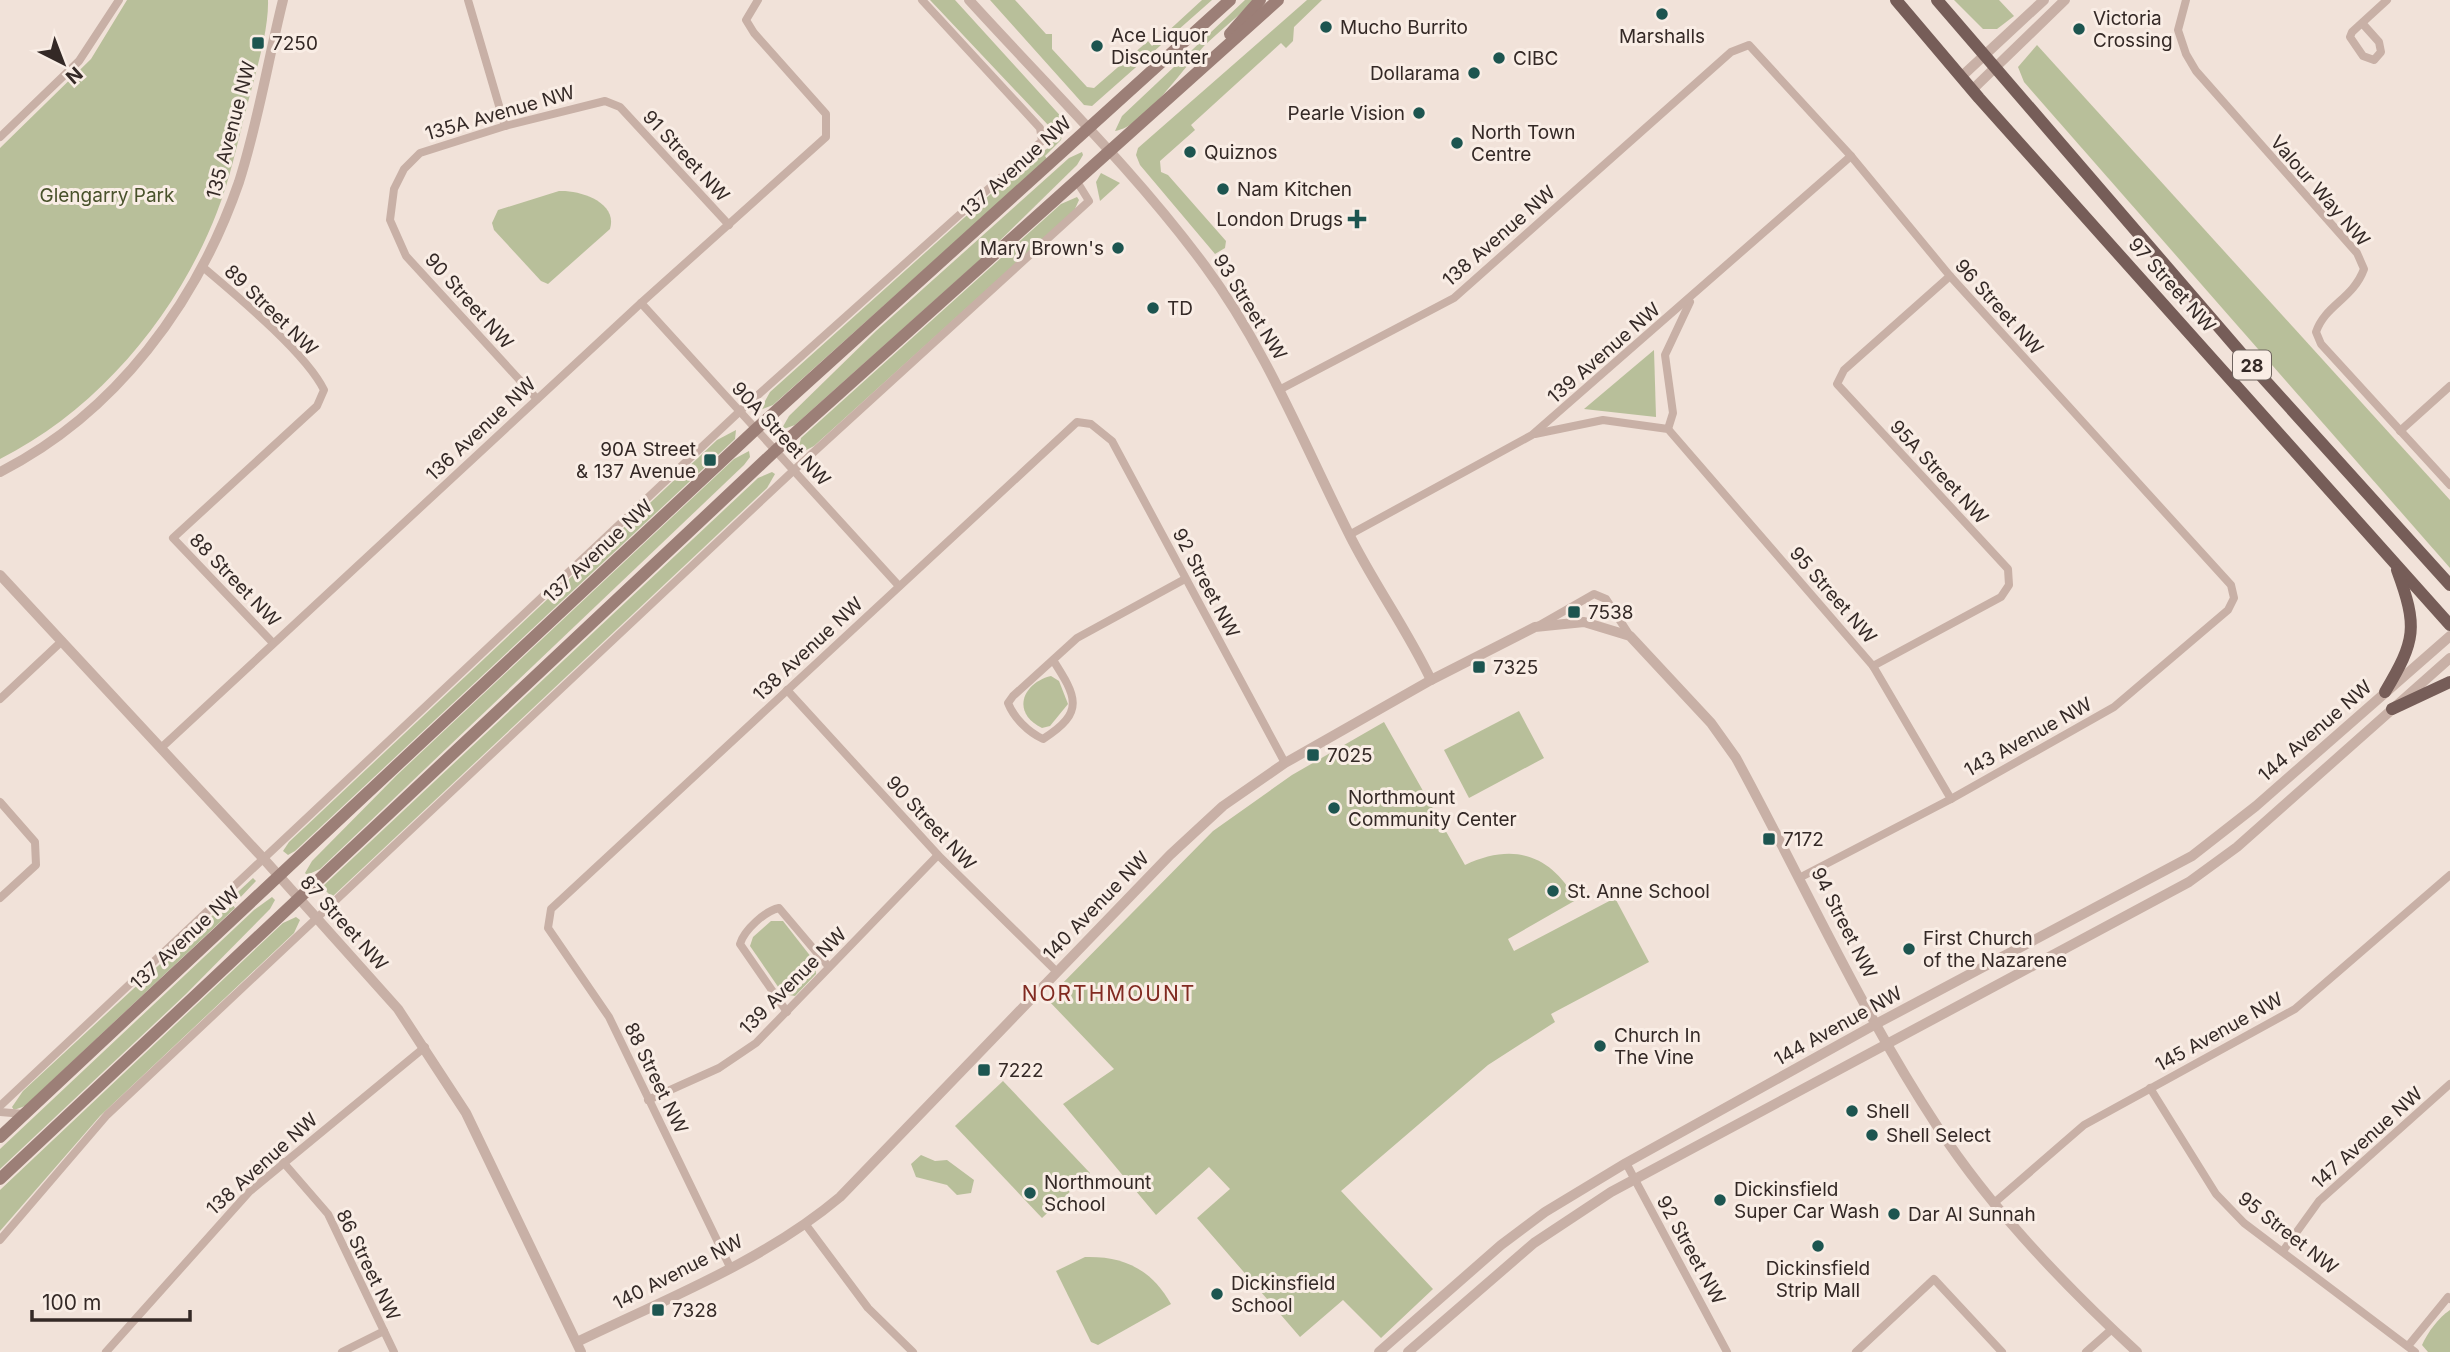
<svg xmlns="http://www.w3.org/2000/svg" width="2450" height="1352" font-family="Inter,sans-serif">
<style>
.green{fill:#b8bf9a}
.lines{fill:none;stroke-linecap:round;stroke-linejoin:round}
.minor{stroke:#c8b0a6;stroke-width:8}
.tertiary{stroke:#c8b0a6;stroke-width:10}
.secondary{stroke:#9c7f77;stroke-width:12}
.primary{stroke:#765d58;stroke-width:12}
.poi-dot{fill:#1d5550;stroke:#f9ede5;stroke-width:2.5}
.labels{text-anchor:middle;dominant-baseline:central;stroke-width:6;stroke-linejoin:round;paint-order:stroke}
.shield{fill:#f9ede5;stroke:#6f645f;stroke-width:2}
.shield-label{font-size:18px;font-weight:bold;fill:#342926}
.poi-label{font-size:19px;fill:#342926;stroke:#f9ede5;text-anchor:start}
.street-label{font-size:19px;fill:#342926;stroke:#f9ede5}
.park-label{font-size:19px;fill:#49522b;stroke:#f9ede5}
.neighbourhood-label{font-size:21px;letter-spacing:2px;fill:#812a21;stroke:#f9ede5}
</style>
<rect width="100%" height="100%" fill="#f1e2d9"/>
<g class="green">
<path d="M127 0H268C269 32 254 78 246 110 237 144 230 179 217 212 177 315 99 409 0 459V148L91 59Z"/>
<path d="M930 0H955L1066 122 1068 129 1063 131 1061 140 1045 156 1047 159 773 405 760 410 770 392 1024 164 1051 146 1053 138 1049 126Z"/>
<path d="M990 0H1015L1046 34H1052V49L1087 87 1094 88 1148 41 1152 46 1202 0H1212L1092 106 1084 105Z"/>
<path d="M1245 0H1256C1239 15 1222 29 1206 44 1185 65 1145 127 1115 131L1122 116Z"/>
<path d="M1307 0H1322L1294 27 1293 41 1286 48 1281 43 1191 125 1195 130 1160 161 1161 172 1168 175 1226 241 1225 248 1215 254 1140 165 1136 155 1138 148Z"/>
<path d="M1954 0H1999L2014 16 1997 29H1983Z"/>
<path d="M2037 45 2450 500V568L2024 82 2018 67Z"/>
<path d="M1082 152 1083 155 1077 165 984 256 795 425 781 430 789 416 876 331 1069 158Z"/>
<path d="M1101 173 1120 183 1100 201 1096 182Z"/>
<path d="M559 191C580 190 618 202 610 229L548 284 541 281 494 230 492 223 498 210Z"/>
<path d="M1077 197 1079 200 1074 211 814 446 797 455 801 438 1061 204Z"/>
<path d="M1654 350 1656 417 1584 409Z"/>
<path d="M736 430 735 439 295 851 288 855 283 851 289 842 717 440Z"/>
<path d="M749 451 750 457 744 465 320 869 307 875 305 873 312 861 397 775 734 459Z"/>
<path d="M772 472 775 474 767 488 332 897 322 887 758 478Z"/>
<path d="M1051 676 1059 681 1068 704 1050 726 1042 728C1011 713 1022 683 1051 676Z"/>
<path d="M1519 711 1544 758 1469 798 1444 750Z"/>
<path d="M1384 722 1465 865C1512 843 1550 853 1576 900L1508 939 1514 951 1615 898 1649 962 1551 1014 1555 1022 1488 1065 1341 1191 1433 1289 1381 1338 1343 1300 1300 1337 1197 1218 1230 1189 1209 1167 1156 1215 1063 1104 1114 1069 1047 999 1213 831 1292 775Z"/>
<path d="M253 878 256 881 233 905 235 908 25 1106 14 1110 12 1107 23 1091Z"/>
<path d="M272 897 275 900 270 909 186 994 0 1169V1149L254 910Z"/>
<path d="M296 917 300 920 294 933 100 1116 0 1231V1190L283 923Z"/>
<path d="M771 921H783L815 962 816 974 795 996 783 994 750 946 753 937Z"/>
<path d="M1003 1081 1090 1173 1042 1218 955 1126Z"/>
<path d="M921 1155 935 1161 947 1160 974 1180 971 1193 957 1195 947 1185 916 1177 911 1164Z"/>
<path d="M1085 1257C1124 1256 1151 1269 1171 1304L1098 1345 1091 1342 1056 1271Z"/>
<path d="M2450 1310V1352H2428L2422 1345C2428 1332 2438 1318 2450 1310Z"/>
</g>
<g class="lines">
<g class="minor">
<path d="M468 0 505 126"/>
<path d="M2186 0 2178 30 2186 54 2196 71 2357 253 2364 269C2353 299 2325 305 2316 332L2321 344 2450 485"/>
<path d="M2362 23 2379 42 2381 52 2374 60 2363 56 2350 37 2352 32 2387 0"/>
<path d="M0 137 79 61 119 0"/>
<path d="M204 268C237 296 306 353 324 390L317 406 173 538 273 643"/>
<path d="M641 303 899 586"/>
<path d="M1279 390 1454 298 1731 52 1749 45 1851 156 1950 276 2231 585 2234 598 2228 610 2114 707 1951 799 1801 877"/>
<path d="M537 399 406 256 390 220 394 189 404 169 420 153 505 126 605 101 620 107 729 225"/>
<path d="M1668 429 1673 413 1665 355 1690 302"/>
<path d="M2400 431 2450 386"/>
<path d="M1535 434 1603 420 1668 429 1873 666 1951 799"/>
<path d="M1349 535 1532 435 1851 156"/>
<path d="M1538 626 1594 594 1606 599 1630 636"/>
<path d="M1053 660C1076 696 1086 712 1043 739 1028 732 1014 718 1008 703L1013 696 1077 638 1185 579"/>
<path d="M1873 666 2001 597 2009 585 2008 569 1837 384 1844 370 1950 276"/>
<path d="M787 690 938 855 1057 972"/>
<path d="M0 699 62 641"/>
<path d="M161 748 641 303 826 137V114L754 33 746 20 758 0"/>
<path d="M0 802 35 842 36 865 0 898"/>
<path d="M787 1012 740 944C744 930 765 911 779 908L829 967"/>
<path d="M2150 1088 2216 1194 2244 1223 2415 1352"/>
<path d="M648 1100 719 1068 756 1043 938 855"/>
<path d="M0 1106 739 412 1042 141 1040 128 922 0"/>
<path d="M0 1112 24 1114"/>
<path d="M283 1162 328 1214 394 1352"/>
<path d="M1626 1163 1727 1352"/>
<path d="M1994 1203 2084 1125 2295 1009 2450 875"/>
<path d="M806 1225 868 1308 913 1352"/>
<path d="M0 1240 107 1115 793 471 1089 201 1076 180"/>
<path d="M2283 1251 2319 1201 2450 1084"/>
<path d="M730 1267 609 1017 548 928 551 909 1077 422 1091 424 1112 441 1285 763"/>
<path d="M2408 1346 2448 1297 2450 1299"/>
<path d="M106 1352 249 1192 425 1047"/>
<path d="M342 1352 384 1331"/>
<path d="M1856 1352 1934 1279 2002 1352"/>
<path d="M2086 1352 2112 1329"/>
</g>
<g class="tertiary">
<path d="M969 0C1048 87 1135 171 1205 266 1265 347 1303 442 1348 532 1373 583 1407 629 1431 680"/>
<path d="M1961 77 2044 0"/>
<path d="M1972 90 2065 0"/>
<path d="M0 472C116 413 197 303 239 182 258 123 268 60 283 0"/>
<path d="M0 575 262 857 398 1009 466 1113 581 1352"/>
<path d="M577 1342C666 1299 764 1261 840 1197L1170 855 1223 806 1285 763 1431 680 1535 627 1584 622 1630 636 1711 723 1736 758C1803 881 1860 1009 1937 1126 1991 1209 2064 1285 2137 1352"/>
<path d="M1379 1352 1501 1245 1545 1212 1626 1163 1876 1024 2192 856 2256 806 2450 636"/>
<path d="M1408 1352 1534 1243 1611 1192 2189 882 2237 847 2450 658"/>
</g>
<g class="secondary">
<path d="M1230 34 1260 0"/>
<path d="M0 1137 755 430 1230 0"/>
<path d="M0 1179 775 451 1278 0"/>
</g>
<g class="primary">
<path d="M1896 0 1979 98 2450 625"/>
<path d="M1937 0 2254 368 2450 585"/>
<path d="M2385 692C2416 640 2418 627 2397 570"/>
<path d="M2392 709 2450 682"/>
</g>
</g>
<g class="poi-dot">
<circle cx="1662" cy="14" r="7"/>
<circle cx="1326" cy="27" r="7"/>
<circle cx="2079" cy="29" r="7"/>
<rect x="251" y="36" width="14" height="14" rx="3.5"/>
<circle cx="1097" cy="46" r="7"/>
<circle cx="1499" cy="58" r="7"/>
<circle cx="1474" cy="73" r="7"/>
<circle cx="1419" cy="113" r="7"/>
<circle cx="1457" cy="143" r="7"/>
<circle cx="1190" cy="152" r="7"/>
<circle cx="1223" cy="189" r="7"/>
<path d="M1353.5 208.5h7v7h7v7h-7v7h-7v-7h-7v-7h7z"/>
<circle cx="1118" cy="248" r="7"/>
<circle cx="1153" cy="308" r="7"/>
<rect x="703" y="453" width="14" height="14" rx="3.5"/>
<rect x="1567" y="605" width="14" height="14" rx="3.5"/>
<rect x="1472" y="660" width="14" height="14" rx="3.5"/>
<rect x="1306" y="748" width="14" height="14" rx="3.5"/>
<circle cx="1334" cy="808" r="7"/>
<rect x="1762" y="832" width="14" height="14" rx="3.5"/>
<circle cx="1553" cy="891" r="7"/>
<circle cx="1909" cy="949" r="7"/>
<circle cx="1600" cy="1046" r="7"/>
<rect x="977" y="1063" width="14" height="14" rx="3.5"/>
<circle cx="1852" cy="1111" r="7"/>
<circle cx="1872" cy="1135" r="7"/>
<circle cx="1030" cy="1193" r="7"/>
<circle cx="1720" cy="1200" r="7"/>
<circle cx="1894" cy="1214" r="7"/>
<circle cx="1818" cy="1246" r="7"/>
<circle cx="1217" cy="1294" r="7"/>
<rect x="651" y="1303" width="14" height="14" rx="3.5"/>
</g>
<g class="labels">
<rect class="shield" x="2233" y="350.5" width="38" height="29" rx="5"/>
<g class="shield-label">
<text x="2252" y="365">28</text>
</g>
<g class="poi-label">
<text x="2093" y="18">Victoria<tspan x="2093" dy="22">Crossing</tspan></text>
<text x="1340" y="27">Mucho Burrito</text>
<text x="1111" y="35">Ace Liquor<tspan x="1111" dy="22">Discounter</tspan></text>
<text x="1662" y="36" text-anchor="middle">Marshalls</text>
<text x="272" y="43">7250</text>
<text x="1513" y="58">CIBC</text>
<text x="1460" y="73" text-anchor="end">Dollarama</text>
<text x="1405" y="113" text-anchor="end">Pearle Vision</text>
<text x="1471" y="132">North Town<tspan x="1471" dy="22">Centre</tspan></text>
<text x="1204" y="152">Quiznos</text>
<text x="1237" y="189">Nam Kitchen</text>
<text x="1343" y="219" text-anchor="end">London Drugs</text>
<text x="1104" y="248" text-anchor="end">Mary Brown's</text>
<text x="1167" y="308">TD</text>
<text x="696" y="449" text-anchor="end">90A Street<tspan x="696" dy="22">&amp; 137 Avenue</tspan></text>
<text x="1588" y="612">7538</text>
<text x="1493" y="667">7325</text>
<text x="1327" y="755">7025</text>
<text x="1348" y="797">Northmount<tspan x="1348" dy="22">Community Center</tspan></text>
<text x="1783" y="839">7172</text>
<text x="1567" y="891">St. Anne School</text>
<text x="1923" y="938">First Church<tspan x="1923" dy="22">of the Nazarene</tspan></text>
<text x="1614" y="1035">Church In<tspan x="1614" dy="22">The Vine</tspan></text>
<text x="998" y="1070">7222</text>
<text x="1866" y="1111">Shell</text>
<text x="1886" y="1135">Shell Select</text>
<text x="1044" y="1182">Northmount<tspan x="1044" dy="22">School</tspan></text>
<text x="1734" y="1189">Dickinsfield<tspan x="1734" dy="22">Super Car Wash</tspan></text>
<text x="1908" y="1214">Dar Al Sunnah</text>
<text x="1818" y="1268" text-anchor="middle">Dickinsfield<tspan x="1818" dy="22">Strip Mall</tspan></text>
<text x="1231" y="1283">Dickinsfield<tspan x="1231" dy="22">School</tspan></text>
<text x="672" y="1310">7328</text>
</g>
<g class="street-label">
<text transform="translate(500 113) rotate(-16)">135A Avenue NW</text>
<text transform="translate(231 130) rotate(-75)">135 Avenue NW</text>
<text transform="translate(686 156) rotate(47)">91 Street NW</text>
<text transform="translate(1016 167) rotate(-42)">137 Avenue NW</text>
<text transform="translate(2320 191) rotate(49)">Valour Way NW</text>
<text transform="translate(1499 236) rotate(-41)">138 Avenue NW</text>
<text transform="translate(2172 285) rotate(48)">97 Street NW</text>
<text transform="translate(469 301) rotate(48)">90 Street NW</text>
<text transform="translate(1250 307) rotate(58)">93 Street NW</text>
<text transform="translate(1999 307) rotate(48)">96 Street NW</text>
<text transform="translate(271 310) rotate(44)">89 Street NW</text>
<text transform="translate(1604 353) rotate(-41)">139 Avenue NW</text>
<text transform="translate(481 429) rotate(-43)">136 Avenue NW</text>
<text transform="translate(781 434) rotate(47)">90A Street NW</text>
<text transform="translate(1939 472) rotate(47)">95A Street NW</text>
<text transform="translate(598 551) rotate(-43)">137 Avenue NW</text>
<text transform="translate(235 580) rotate(46)">88 Street NW</text>
<text transform="translate(1206 583) rotate(62)">92 Street NW</text>
<text transform="translate(1833 595) rotate(49)">95 Street NW</text>
<text transform="translate(808 649) rotate(-43)">138 Avenue NW</text>
<text transform="translate(2315 731) rotate(-41)">144 Avenue NW</text>
<text transform="translate(2028 737) rotate(-29)">143 Avenue NW</text>
<text transform="translate(931 823) rotate(47)">90 Street NW</text>
<text transform="translate(1096 906) rotate(-46)">140 Avenue NW</text>
<text transform="translate(344 923) rotate(48)">87 Street NW</text>
<text transform="translate(1844 923) rotate(63)">94 Street NW</text>
<text transform="translate(185 938) rotate(-43)">137 Avenue NW</text>
<text transform="translate(793 981) rotate(-45)">139 Avenue NW</text>
<text transform="translate(1838 1026) rotate(-29)">144 Avenue NW</text>
<text transform="translate(2219 1032) rotate(-29)">145 Avenue NW</text>
<text transform="translate(656 1078) rotate(64)">88 Street NW</text>
<text transform="translate(2367 1138) rotate(-42)">147 Avenue NW</text>
<text transform="translate(262 1164) rotate(-42)">138 Avenue NW</text>
<text transform="translate(2288 1233) rotate(38)">95 Street NW</text>
<text transform="translate(1691 1250) rotate(61)">92 Street NW</text>
<text transform="translate(368 1265) rotate(64)">86 Street NW</text>
<text transform="translate(678 1272) rotate(-27)">140 Avenue NW</text>
</g>
<g class="park-label">
<text x="107" y="195">Glengarry Park</text>
</g>
<g class="neighbourhood-label">
<text x="1109" y="993">NORTHMOUNT</text>
</g>
</g>
<g transform="translate(63 63) rotate(138)" stroke="#f9ede5" stroke-width="5" paint-order="stroke">
<path d="M0-5L12 26L0 18L-12 26Z" fill="#342926"/>
<text y="-10" font-size="19" font-weight="bold" text-anchor="middle" fill="#342926">N</text>
</g>
<path d="M32 1310v10h158v-10" fill="none" stroke="#342926" stroke-width="3.5"/>
<text x="42" y="1310" font-size="21" fill="#342926" stroke="#f9ede5" stroke-width="5" paint-order="stroke">100 m</text>
</svg>
